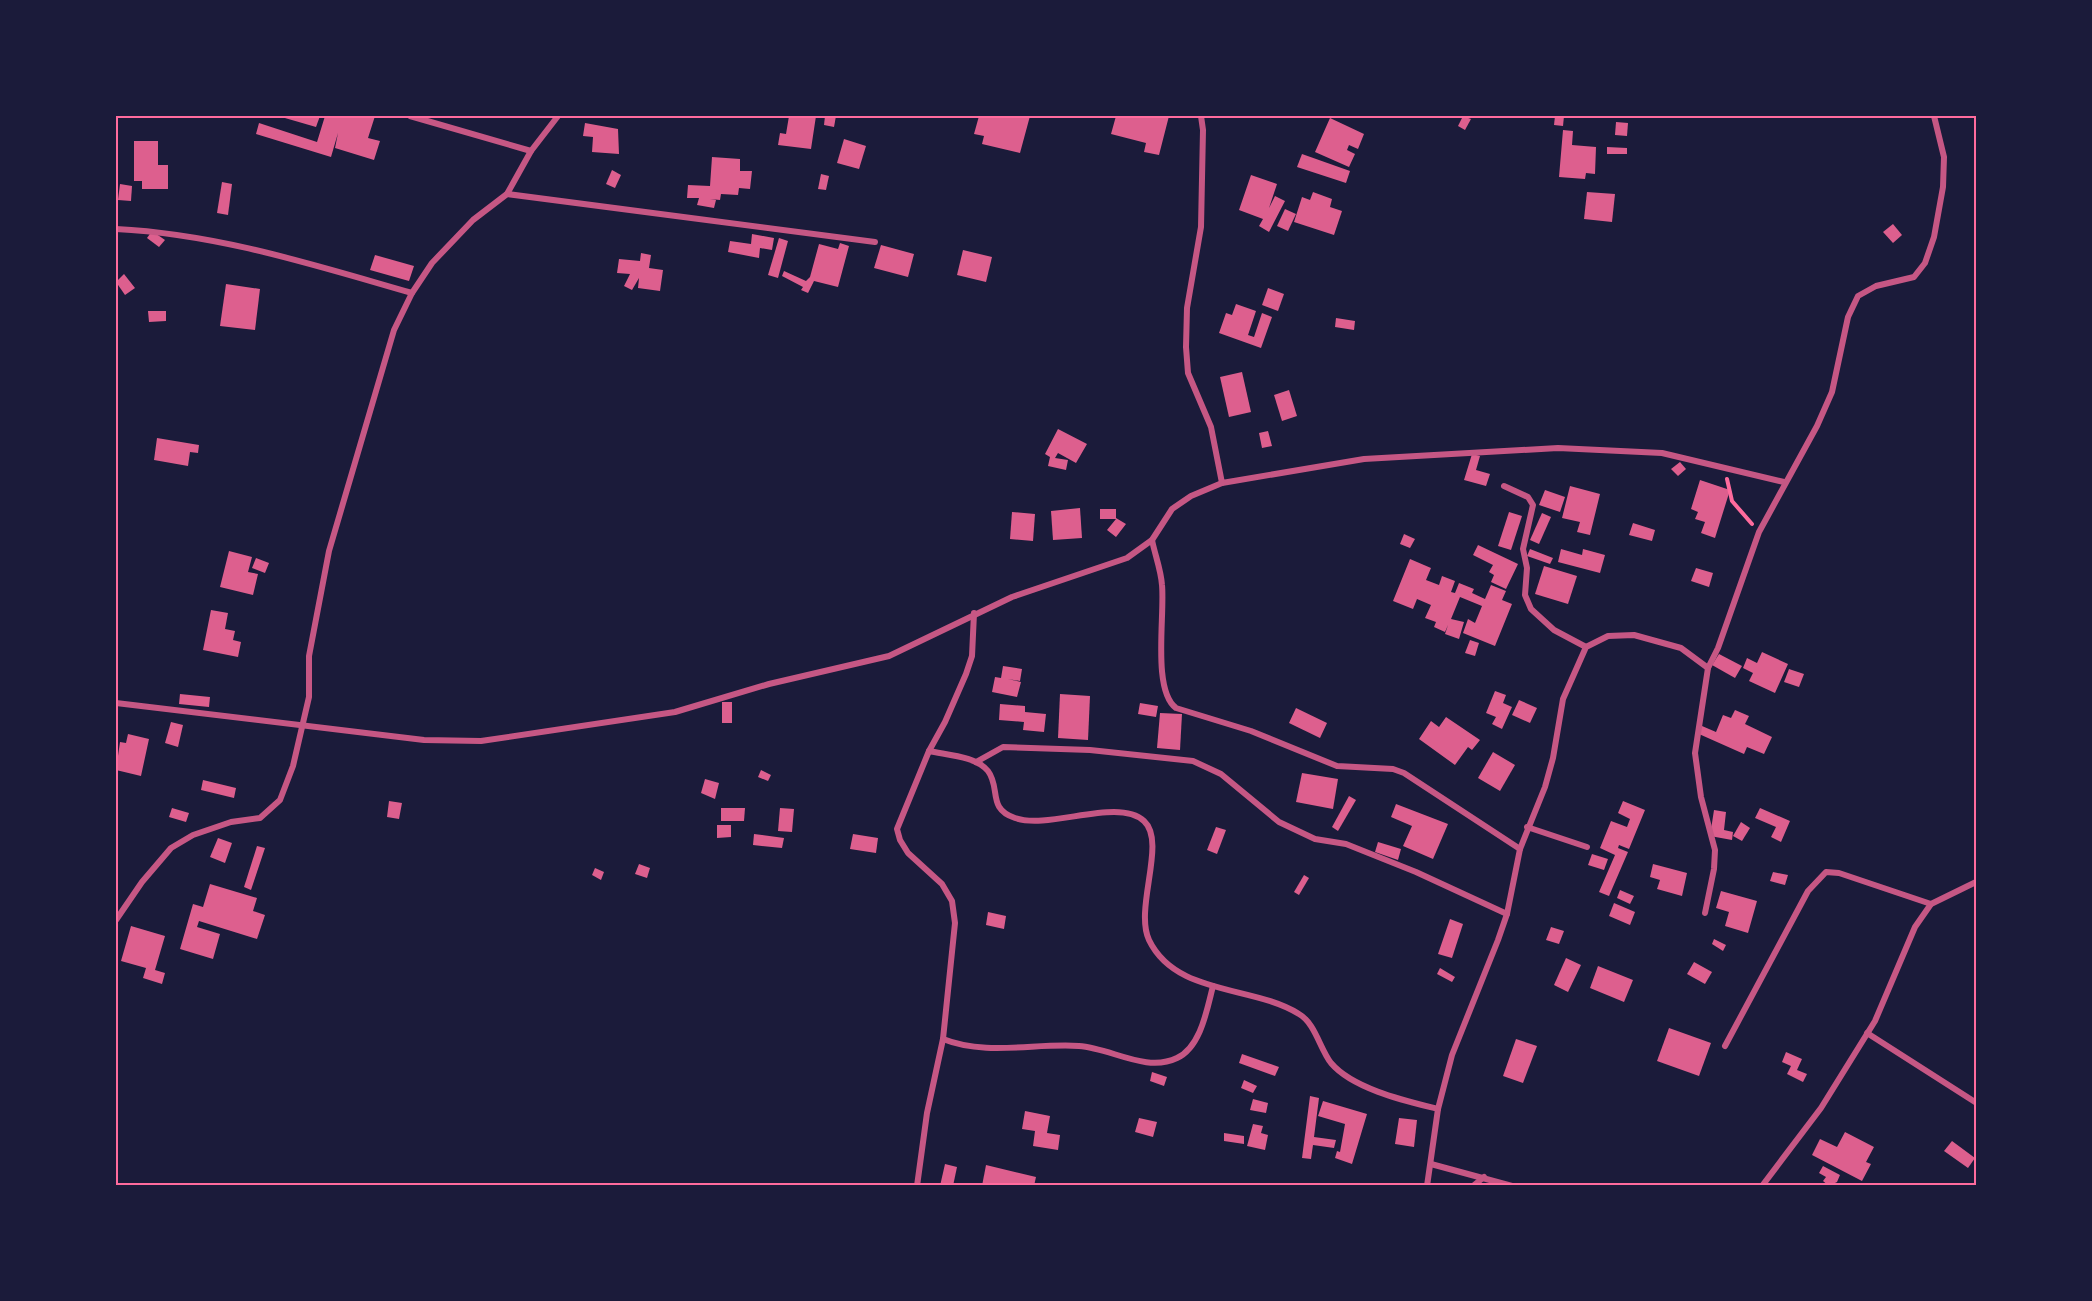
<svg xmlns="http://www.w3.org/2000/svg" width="2092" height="1301" font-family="Ubuntu,sans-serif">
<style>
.building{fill:#dd5f8e}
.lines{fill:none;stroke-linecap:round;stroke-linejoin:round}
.path{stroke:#ff6b9d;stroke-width:4}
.minor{stroke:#c65784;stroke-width:6}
.neatline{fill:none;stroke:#ff6b9d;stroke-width:2}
</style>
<rect width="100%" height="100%" fill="#1b1b3a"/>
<g class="building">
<path d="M278 116H320L316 127Z"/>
<path d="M325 116H375L368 138 380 141 374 160 335 148 338 133 331 157 256 134 259 123 317 142Z"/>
<path d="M789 116H816L811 149 778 145 780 133 786 134Z"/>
<path d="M825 116H836L834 127 824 125Z"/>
<path d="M979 116H1030L1020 153 982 144 984 136 974 134Z"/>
<path d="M1116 116H1169L1159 155 1144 152 1146 143 1111 134Z"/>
<path d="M1463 116 1471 119 1465 130 1458 126Z"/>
<path d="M1555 116H1564L1563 126 1554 125Z"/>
<path d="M1330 118 1364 134 1358 149 1349 145 1347 150 1355 154 1349 167 1315 152Z"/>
<path d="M1616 122 1628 123 1627 136 1615 135Z"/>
<path d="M585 123 618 129 619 154 592 152 593 137 583 136Z"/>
<path d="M1563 130 1573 131 1572 145 1596 147 1595 174 1586 173 1585 179 1559 177Z"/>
<path d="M844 139 866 146 859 169 837 163Z"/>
<path d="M134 141H158V165H168V189H142V181H134Z"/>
<path d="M1607 147 1627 148V154H1607Z"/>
<path d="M1302 154 1350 171 1346 183 1297 167Z"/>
<path d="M712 157 740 159V171H752L750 189 739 188 738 195 721 194 720 200 710 199 716 200 714 208 697 205 699 198H687L688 185 710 186Z"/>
<path d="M612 170 621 175 615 188 606 184Z"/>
<path d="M821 174 829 176 826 190 818 189Z"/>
<path d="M1251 175 1277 184 1269 208 1275 196 1285 201 1269 232 1259 226 1263 219 1239 210Z"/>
<path d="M222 182 232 184 228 215 217 213Z"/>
<path d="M120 184 132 186 131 201 118 200Z"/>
<path d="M1313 192 1332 199 1330 207 1342 211 1334 235 1294 222 1302 197 1310 200Z"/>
<path d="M1587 192 1615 194 1612 222 1584 219Z"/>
<path d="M1285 209 1296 214 1288 231 1277 226Z"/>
<path d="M1893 224 1902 235 1893 243 1883 232Z"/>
<path d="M152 231 165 240 159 247 147 238Z"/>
<path d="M752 234 774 238 772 250 760 248 759 258 728 252 730 241 751 244Z"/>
<path d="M779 238 788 241 778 278 768 275Z"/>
<path d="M840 243 849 246 838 287 814 281 808 293 801 290 803 287 782 276 784 271 806 281 810 277 819 244 838 249Z"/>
<path d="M881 245 914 254 908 277 874 268Z"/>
<path d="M963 250 992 257 986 282 957 275Z"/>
<path d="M641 253 651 255 649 268 663 270 660 291 638 288 639 278 632 290 624 286 630 274 617 273 619 259 640 261Z"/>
<path d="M375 255 414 266 409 281 370 270Z"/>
<path d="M124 274 135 288 125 295 116 282Z"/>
<path d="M226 284 260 289 255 330 220 326Z"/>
<path d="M1268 288 1284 294 1278 311 1262 305Z"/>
<path d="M1236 304 1256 311 1248 335 1254 337 1262 313 1272 317 1261 348 1219 333 1226 313 1232 315Z"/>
<path d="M148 311H166V321L149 322Z"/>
<path d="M1336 318 1355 321 1354 330 1335 327Z"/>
<path d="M1242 372 1251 412 1229 417 1220 377Z"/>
<path d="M1289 390 1297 416 1282 421 1274 395Z"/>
<path d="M1058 429 1087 444 1076 463 1058 453 1055 458 1068 460 1066 470 1048 466 1050 457 1045 454Z"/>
<path d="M1268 431 1272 446 1262 448 1259 433Z"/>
<path d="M157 438 199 445 198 453 190 452 188 466 154 460Z"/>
<path d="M1472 454 1480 456 1476 470 1490 474 1486 486 1464 480Z"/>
<path d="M1680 462 1686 469 1678 476 1671 469Z"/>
<path d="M1700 480 1730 490 1715 538 1701 533 1705 522 1695 519 1698 512 1691 509Z"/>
<path d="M1570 486 1600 494 1590 535 1577 532 1580 522 1562 518Z"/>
<path d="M1545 490 1565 497 1560 512 1539 505Z"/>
<path d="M1080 508 1082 538 1053 540 1051 511Z"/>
<path d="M1100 509H1116V518L1126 524 1116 537 1107 530 1116 519H1100Z"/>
<path d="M1012 512 1035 514 1033 541 1010 539Z"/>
<path d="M1509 512 1522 516 1511 550 1498 546Z"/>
<path d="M1542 513 1551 517 1539 544 1530 540Z"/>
<path d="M1633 523 1655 530 1652 541 1629 535Z"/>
<path d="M1404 534 1415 539 1410 548 1400 544Z"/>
<path d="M1478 545 1518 564 1506 589 1491 582 1494 575 1489 572 1493 565 1473 555Z"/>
<path d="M1530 549 1553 558 1550 564 1527 556Z"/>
<path d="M1561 549 1582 555 1583 549 1605 555 1600 573 1558 562Z"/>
<path d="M229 551 252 557 248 572 258 574 253 595 220 587Z"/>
<path d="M256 558 269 563 265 573 252 568Z"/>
<path d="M1410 559 1431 568 1426 580 1439 585 1442 576 1455 581 1451 592 1455 593 1459 583 1474 589 1472 593 1485 599 1491 585 1506 591 1502 600 1512 604 1495 646 1463 633 1468 619 1475 623 1482 606 1460 597 1451 619 1464 622 1459 639 1445 634 1448 625 1445 632 1434 627 1436 622 1425 618 1431 605 1417 599 1413 609 1393 601Z"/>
<path d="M1544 566 1577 576 1568 604 1535 594Z"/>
<path d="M1696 568 1713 573 1709 587 1691 581Z"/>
<path d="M211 610 228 613 225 629 235 631 233 640 241 642 238 657 203 650Z"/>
<path d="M1470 640 1479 643 1475 656 1465 653Z"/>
<path d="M1762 652 1788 664 1775 693 1749 681 1753 673 1743 668 1747 658 1757 663Z"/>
<path d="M1719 654 1742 666 1735 678 1712 665Z"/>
<path d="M1003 666 1022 669 1020 681 1008 679 1021 682 1017 697 992 692 995 677 1001 678Z"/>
<path d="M1789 669 1804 674 1799 687 1784 682Z"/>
<path d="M1495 691 1506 695 1503 703 1512 707 1502 729 1492 724 1496 717 1486 713Z"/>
<path d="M180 694 210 697 209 707 179 704Z"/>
<path d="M1060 694 1090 696 1088 740 1058 738Z"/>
<path d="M1519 700 1537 708 1530 723 1512 715Z"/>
<rect x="722" y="702" width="10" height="21"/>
<path d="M1140 703 1158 706 1156 717 1138 714Z"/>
<path d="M1000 704 1025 706V712L1046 714 1044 732 1023 730 1024 722 999 720Z"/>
<path d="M1296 708 1327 723 1320 738 1289 723Z"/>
<path d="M1735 710 1749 716 1745 724 1772 737 1764 754 1747 747 1744 754 1699 734 1702 726 1716 732 1723 715 1731 718Z"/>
<path d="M1160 713 1182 714 1180 750 1157 748Z"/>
<path d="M1446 717 1480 740 1472 750 1468 747 1455 765 1419 739 1431 721 1439 727Z"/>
<path d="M171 722 183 725 178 747 165 743Z"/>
<path d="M128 734 149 739 141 776 116 770 120 742 126 743Z"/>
<path d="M1493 752 1515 765 1500 791 1478 778Z"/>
<path d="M761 770 771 775 768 781 758 777Z"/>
<path d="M1302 773 1338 779 1333 809 1296 802Z"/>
<path d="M705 779 719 783 715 799 701 793Z"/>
<path d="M203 780 236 788 234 798 201 790Z"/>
<path d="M1349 796 1356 800 1338 831 1332 827Z"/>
<path d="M389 801 402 803 399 819 387 817Z"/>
<path d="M1623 801 1645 810 1629 849 1619 845 1618 848 1628 852 1609 896 1599 892 1615 855 1600 848 1611 821 1627 827 1630 819 1618 813Z"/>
<path d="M1396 804 1448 824 1433 859 1403 846 1412 826 1391 817Z"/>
<path d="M172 808 189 813 186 822 169 817Z"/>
<path d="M721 808H745L744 821H721Z"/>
<path d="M780 808 794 809 792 832 778 831Z"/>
<path d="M1760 808 1790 821 1781 842 1771 837 1776 827 1755 818Z"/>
<path d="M1714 810 1726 812 1724 830 1733 832 1732 840 1710 836Z"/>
<path d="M1741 822 1750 828 1742 841 1733 836Z"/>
<path d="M717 825H731V837L717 838Z"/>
<path d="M1216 827 1226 830 1217 854 1207 850Z"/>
<path d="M754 834 784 838 782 848 753 845Z"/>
<path d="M853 834 878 838 876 853 850 849Z"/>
<path d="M218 838 232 843 225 863 210 857Z"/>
<path d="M1378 842 1401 849 1398 860 1375 852Z"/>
<path d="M257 846 265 848 251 890 244 887Z"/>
<path d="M1592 854 1608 859 1604 870 1588 865Z"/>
<path d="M639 864 650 868 647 878 635 874Z"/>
<path d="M1653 864 1687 873 1682 896 1657 889 1660 880 1650 877Z"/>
<path d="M595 868 604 872 601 880 592 875Z"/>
<path d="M1773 872 1788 875 1785 885 1770 881Z"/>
<path d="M1304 875 1309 878 1299 895 1294 892Z"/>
<path d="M210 884 257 898 253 911 265 915 257 939 199 921 197 927 220 934 213 959 180 949 193 904 203 907Z"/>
<path d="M1620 890 1634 896 1630 904 1617 898Z"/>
<path d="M1721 891 1757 901 1748 933 1725 926 1729 912 1716 908Z"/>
<path d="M1614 903 1635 912 1630 925 1609 916Z"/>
<path d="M988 912 1006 916 1004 929 986 925Z"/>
<path d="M1450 919 1463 924 1452 958 1438 954Z"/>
<path d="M131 926 165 936 155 970 165 973 162 984 143 978 146 968 121 961Z"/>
<path d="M1551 927 1564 931 1559 944 1546 940Z"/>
<path d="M1714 939 1726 945 1723 951 1712 944Z"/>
<path d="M1566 958 1581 965 1568 992 1554 985Z"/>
<path d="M1694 962 1712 972 1705 984 1687 974Z"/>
<path d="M1598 966 1633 980 1624 1002 1590 988Z"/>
<path d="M1440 968 1455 977 1452 982 1437 974Z"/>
<path d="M1669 1028 1711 1043 1699 1076 1657 1061Z"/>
<path d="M1516 1039 1537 1046 1523 1083 1503 1076Z"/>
<path d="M1786 1052 1802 1059 1797 1070 1807 1074 1803 1082 1787 1074 1791 1066 1782 1062Z"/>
<path d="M1242 1054 1279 1067 1275 1076 1239 1063Z"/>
<path d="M1152 1072 1167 1077 1164 1086 1150 1081Z"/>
<path d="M1244 1080 1257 1086 1253 1093 1241 1088Z"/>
<path d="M1310 1096 1319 1098 1314 1137 1336 1140 1334 1148 1313 1145 1311 1159 1302 1158Z"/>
<path d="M1253 1099 1268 1103 1266 1113 1250 1110Z"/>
<path d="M1323 1101 1367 1114 1352 1164 1335 1158 1337 1151 1340 1152 1345 1124 1318 1116Z"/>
<path d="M1025 1111 1050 1116 1047 1133 1060 1135 1058 1150 1033 1146 1035 1131 1022 1129Z"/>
<path d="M1139 1118 1157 1122 1153 1137 1135 1132Z"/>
<path d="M1399 1118 1417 1120 1414 1147 1395 1144Z"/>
<path d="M1253 1124 1263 1126 1261 1133 1268 1135 1265 1150 1247 1146Z"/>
<path d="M1845 1132 1874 1147 1866 1162 1871 1164 1862 1181 1812 1155 1820 1139 1837 1147Z"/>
<path d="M1224 1133 1244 1136V1144L1224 1141Z"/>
<path d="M1952 1141 1975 1158 1968 1168 1944 1151Z"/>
<path d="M945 1164 957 1167 953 1186H940Z"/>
<path d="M986 1165 1036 1177 1034 1186H982Z"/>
<path d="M1823 1166 1840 1175 1837 1182 1829 1186 1823 1181 1826 1177 1819 1173Z"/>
</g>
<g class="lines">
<path class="path" d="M1727 479 1732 501 1752 524"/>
<g class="minor">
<path d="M410 116 531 151"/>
<path d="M1201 116 1203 130 1201 227 1187 308 1186 347 1188 373 1211 427 1222 483 1364 459 1558 448 1662 453 1784 482"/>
<path d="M507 194 875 242"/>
<path d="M116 229C218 234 314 265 412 293"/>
<path d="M1504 486 1528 497 1533 505 1523 549 1527 568 1525 595 1531 609 1554 630 1586 647"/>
<path d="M1152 540C1155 555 1161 570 1162 585 1165 615 1152 690 1176 708L1251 731 1337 766 1393 769 1404 773 1520 849"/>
<path d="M116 703 424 740 481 741 675 712 769 684 889 656 1012 597 1127 558 1152 540 1172 509 1191 496 1222 483"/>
<path d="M929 751C946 755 976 756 988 771 1001 788 987 809 1015 818 1050 830 1118 797 1144 821 1167 842 1134 908 1149 940 1176 996 1253 985 1299 1014 1315 1023 1320 1049 1331 1063 1353 1089 1406 1101 1438 1109"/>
<path d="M976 762 1003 747 1090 750 1193 761 1221 774 1279 822 1315 839 1346 844 1416 872 1507 914"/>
<path d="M1527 827 1587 847"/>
<path d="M1705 913 1714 869 1715 850 1701 797 1695 753 1708 668 1718 648 1759 532 1817 426 1832 392 1848 317 1858 296 1876 286 1914 277 1925 263 1934 237 1943 187 1944 157 1934 116"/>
<path d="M116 920 142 882 171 848 193 835 231 822 260 818 280 800 293 766 309 697V656L329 551 394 330 412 293 432 263 473 220 507 194 531 151 558 116"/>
<path d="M1867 1033 1975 1102"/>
<path d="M943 1039C985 1056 1035 1043 1079 1046 1111 1048 1146 1073 1177 1058 1201 1047 1207 1009 1213 986"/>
<path d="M1725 1046 1808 891 1826 872 1839 873 1931 904"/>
<path d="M1431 1164 1512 1186"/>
<path d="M917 1186 927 1113 943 1039 955 923 952 901 942 884 908 853 900 840 897 829 929 751 945 722 966 674 972 656 974 613"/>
<path d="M1427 1186 1438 1109 1452 1055 1498 940 1507 914 1520 849 1545 787 1553 758 1563 699 1586 647 1608 636 1634 635 1681 648 1708 668"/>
<path d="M1473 1186 1484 1177"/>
<path d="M1762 1186 1821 1108 1875 1021 1915 927 1931 904 1976 882"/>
</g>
</g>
<rect width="2092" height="1301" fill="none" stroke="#1b1b3a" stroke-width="234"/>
<rect x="117" y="117" width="1858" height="1067" class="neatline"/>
</svg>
